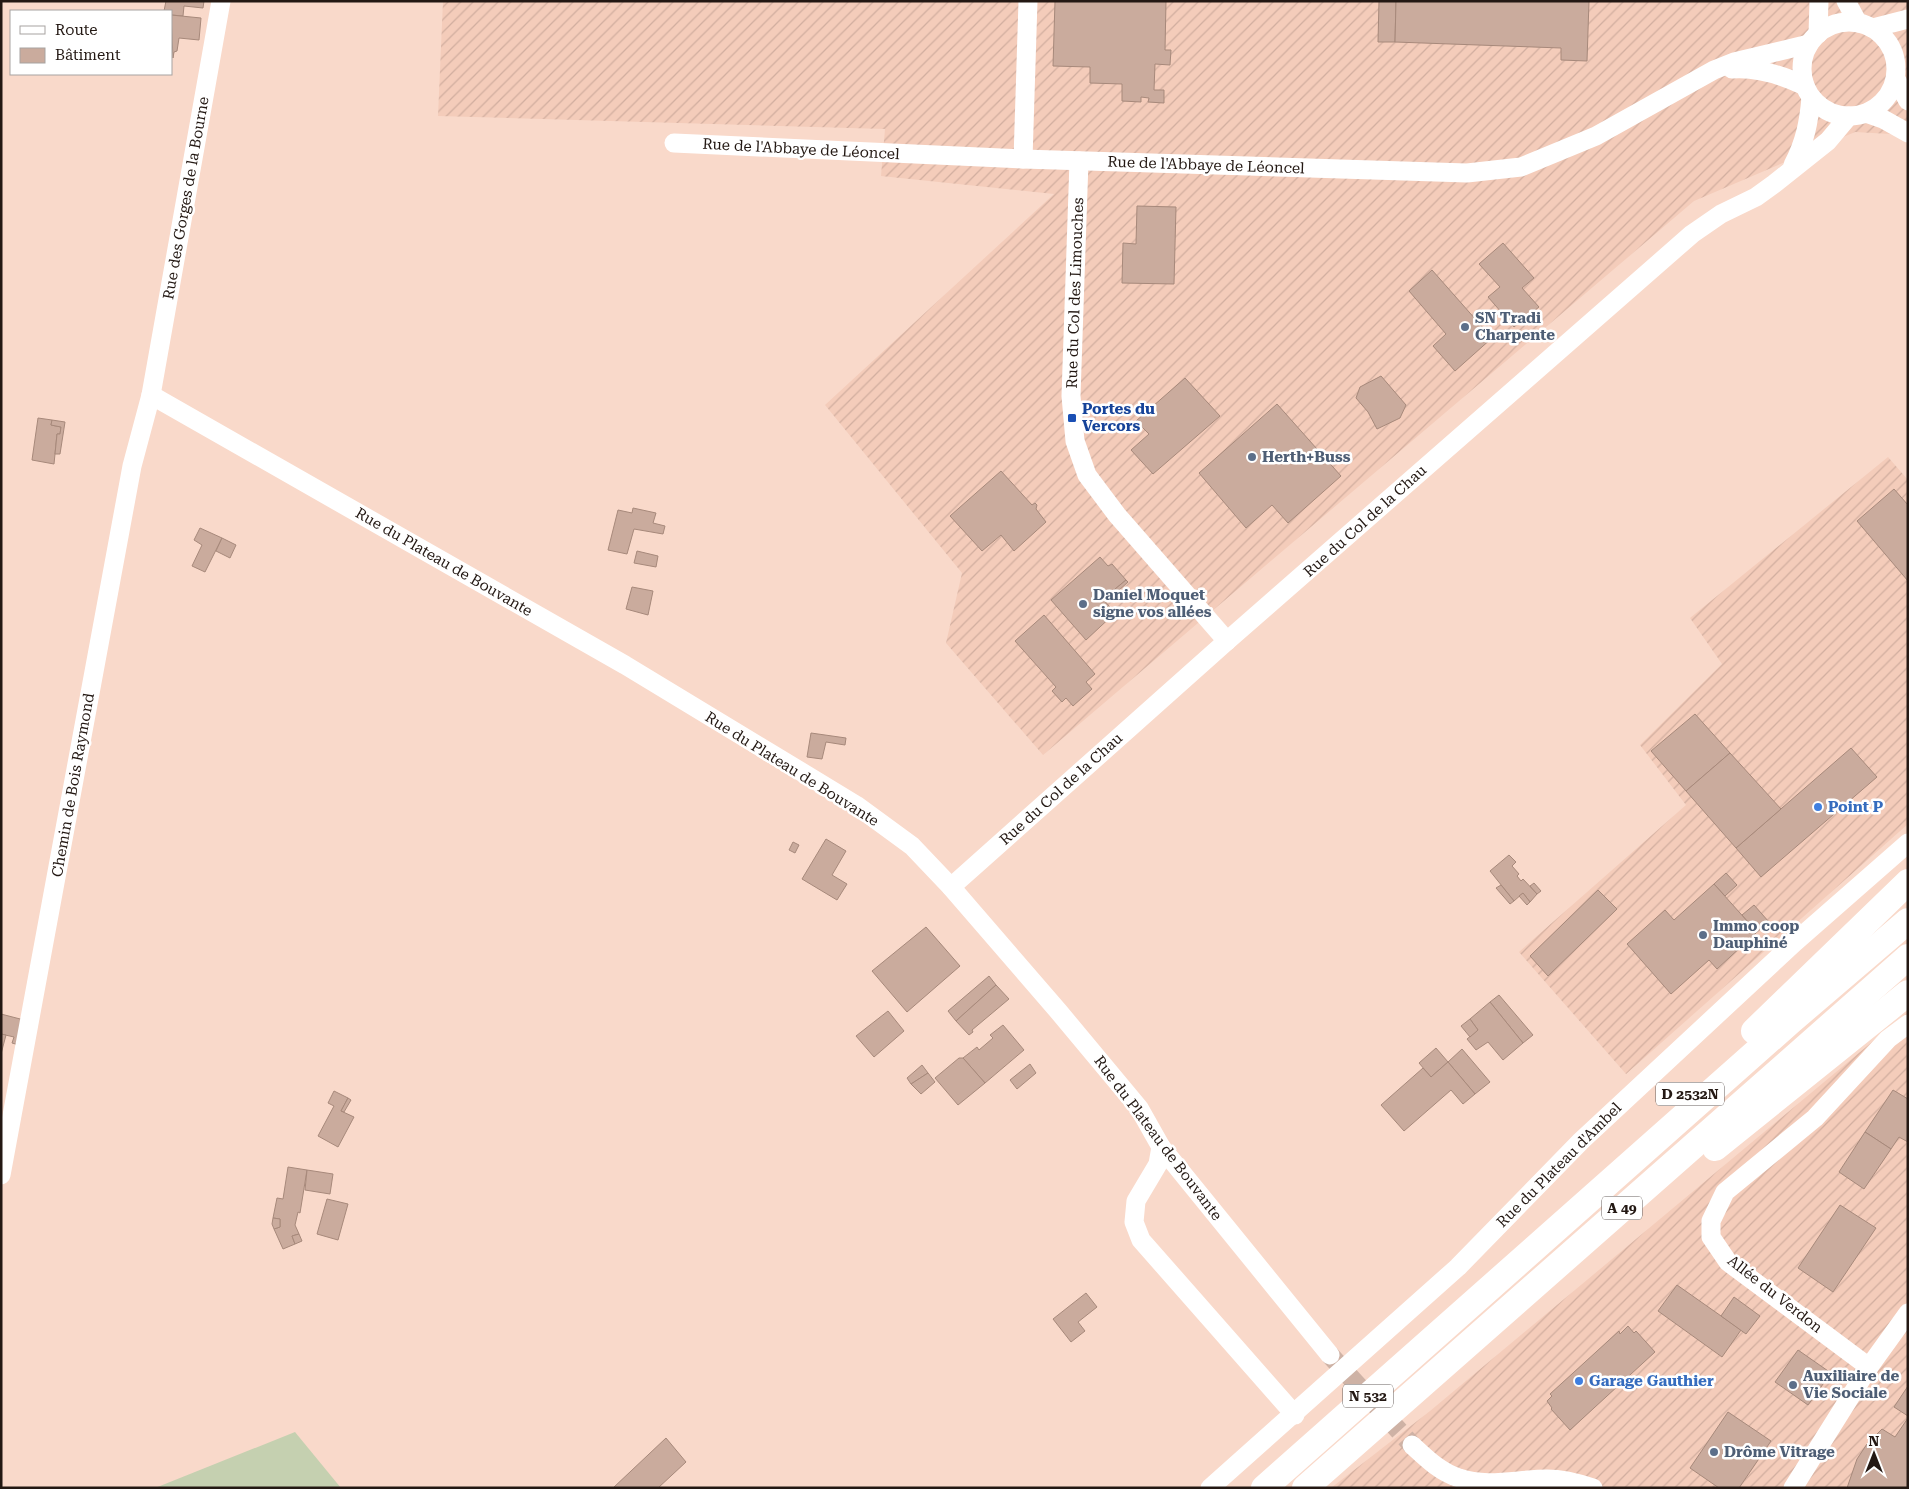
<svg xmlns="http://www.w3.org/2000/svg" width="1909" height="1489" font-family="'Roboto Serif',serif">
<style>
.industrial{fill:url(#industrial-furrows)}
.grass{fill:#c5d0b0}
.building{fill:#caab9d;stroke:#a7897b}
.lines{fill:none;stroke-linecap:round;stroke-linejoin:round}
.minor-tunnel{stroke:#ceb2a5;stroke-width:19;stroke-dasharray:19 9;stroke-linecap:butt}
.minor{stroke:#fff;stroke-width:19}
.highway{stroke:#fff;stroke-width:26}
.service-dot{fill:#5c6f8a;stroke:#fff;stroke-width:2}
.transit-dot{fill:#1a4fb4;stroke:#fff;stroke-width:2}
.shop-dot{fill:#3f7fe0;stroke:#fff;stroke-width:2}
.labels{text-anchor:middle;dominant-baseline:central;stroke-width:5;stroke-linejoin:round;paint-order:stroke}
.shield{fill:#fff;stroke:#655d5a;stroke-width:1}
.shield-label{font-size:14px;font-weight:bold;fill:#231813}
.street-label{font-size:15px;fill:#231813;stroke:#fff}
.service-label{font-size:15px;font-weight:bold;fill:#4e5e75;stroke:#fff;text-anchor:start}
.transit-label{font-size:15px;font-weight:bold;fill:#164399;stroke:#fff;text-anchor:start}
.shop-label{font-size:15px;font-weight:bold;fill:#366cbe;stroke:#fff;text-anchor:start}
</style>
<defs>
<pattern id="industrial-furrows" width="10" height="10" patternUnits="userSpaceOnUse" patternTransform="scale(1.25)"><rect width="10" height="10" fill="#f4ccba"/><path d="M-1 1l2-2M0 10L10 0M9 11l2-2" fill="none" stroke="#d1ae9f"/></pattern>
</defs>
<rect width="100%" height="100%" fill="#f9d9ca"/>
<g class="industrial">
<path d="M443 1H1908V135L1855 132 1694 201 1043 755 946 643 962 573 825 405 1054 194 881 176 885 129 438 116Z"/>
<path d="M1888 457 1908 480V824L1626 1074 1519 952 1686 805 1640 745 1722 664 1690 618Z"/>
<path d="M1908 1012V1488H1331L1430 1411Z"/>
</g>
<path class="grass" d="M295 1432 341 1488H155Z"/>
<g class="building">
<path d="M166 1H204L203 8 184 6 183 16 171 15V11H164Z"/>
<path d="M1055 1H1166L1165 50H1171L1170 65 1155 64 1154 90H1164V103L1148 102 1149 98 1141 97V102L1122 101V84L1090 83V67L1053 66Z"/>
<path d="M1379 1H1396L1395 42H1378Z"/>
<path d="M1396 1H1589L1587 61 1561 60V48L1395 42Z"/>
<path d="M171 15 201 18 199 40 179 38 177 51 174 52 173 58Z"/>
<path d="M1137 206 1176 207 1174 284 1122 283 1123 243 1136 244Z"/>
<path d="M1503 243 1534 278 1522 288 1539 307 1520 322 1514 316 1509 321 1488 297 1500 287 1479 264Z"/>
<path d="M1432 270 1492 338 1455 371 1433 346 1446 334 1409 291Z"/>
<path d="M1514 316 1520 322 1514 327 1509 321Z"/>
<path d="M1381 376 1406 405 1400 418 1377 429 1368 412 1356 398 1360 387Z"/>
<path d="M1185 378 1220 416 1153 474 1131 450 1149 434 1136 421Z"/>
<path d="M1277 404 1341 476 1288 523 1272 505 1246 528 1199 473Z"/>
<path d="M38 418 52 420 51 425 61 427 60 434H57L54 464 32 460Z"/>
<path d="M52 420 65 422 60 454H55L57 434H60L61 427 51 425Z"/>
<path d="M1001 471 1032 505 1035 503 1037 505 1036 509 1046 522 1014 551 1001 535 982 551 950 516Z"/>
<path d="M1894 489 1908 505V581L1857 521Z"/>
<path d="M633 508 656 513 653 523 665 526 663 534 634 529 627 554 608 550 618 510 632 513Z"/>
<path d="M200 528 222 538 205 572 192 566 202 545 194 540Z"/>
<path d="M222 538 236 545 230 558 216 551Z"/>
<path d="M637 551 658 556 656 567 634 563Z"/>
<path d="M1100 557 1108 566 1112 564 1126 580 1103 599 1115 613 1086 640 1051 600Z"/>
<path d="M1126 580 1128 582 1106 602 1103 599Z"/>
<path d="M632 587 653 591 648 615 626 609Z"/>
<path d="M1044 615 1095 674 1086 682 1092 689 1073 706 1066 698 1062 702 1052 691 1056 687 1015 641Z"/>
<path d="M1695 714 1730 753 1686 791 1651 751Z"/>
<path d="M811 733 846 738 845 745 826 742 822 759 807 757Z"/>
<path d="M1851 748 1877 777 1761 877 1736 848Z"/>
<path d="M1730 753 1781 809 1736 848 1686 791Z"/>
<path d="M826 839 846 851 832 875 847 884 837 900 802 879Z"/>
<path d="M793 842 799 845 795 853 789 850Z"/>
<path d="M1509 855 1516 862 1512 866 1519 874 1517 876 1521 881 1523 879 1537 894 1530 902 1523 893 1514 901 1490 871Z"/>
<path d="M1726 873 1737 885 1725 896 1714 884Z"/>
<path d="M1534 883 1541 891 1537 894 1530 886Z"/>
<path d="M1714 884 1757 932 1717 969 1709 960 1671 994 1627 944 1665 910 1674 920Z"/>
<path d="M1501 885 1514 901 1510 904 1496 888Z"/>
<path d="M1598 890 1617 909 1548 976 1530 956Z"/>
<path d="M1523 893 1530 902 1527 905 1519 896Z"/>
<path d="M1754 905 1769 922 1757 932 1742 915Z"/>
<path d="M926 927 960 966 907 1012 872 971Z"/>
<path d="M989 976 996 985 956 1021 948 1011Z"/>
<path d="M996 985 1009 999 972 1030 973 1032 969 1035 956 1021Z"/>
<path d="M1499 995 1533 1035 1523 1043 1490 1002Z"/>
<path d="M1490 1002 1523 1043 1503 1060 1488 1042 1476 1050 1467 1039 1478 1030 1470 1019Z"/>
<path d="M888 1011 904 1031 874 1057 856 1036Z"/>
<path d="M1 1014 24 1020 19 1045 12 1043 14 1037 1 1034Z"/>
<path d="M1470 1019 1478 1030 1470 1037 1461 1026Z"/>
<path d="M1003 1025 1024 1050 985 1083 963 1058 977 1047 979 1050 993 1038 990 1035Z"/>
<path d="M1 1034 6 1035 1 1054Z"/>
<path d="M1436 1048 1448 1062 1431 1077 1419 1063Z"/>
<path d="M1462 1049 1490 1082 1475 1094 1448 1062Z"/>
<path d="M959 1058H963L985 1083 958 1105 935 1078Z"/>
<path d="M1448 1062 1475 1094 1463 1104 1451 1090 1404 1131 1381 1105 1423 1068 1431 1077Z"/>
<path d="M1030 1064 1036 1073 1017 1089 1010 1080Z"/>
<path d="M922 1065 928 1073 911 1084 907 1078Z"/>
<path d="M928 1073 935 1082 921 1094 911 1084Z"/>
<path d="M1893 1090 1908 1099V1142L1899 1137 1891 1149 1865 1132Z"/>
<path d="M334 1091 348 1098 341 1111 354 1117 338 1147 318 1136 334 1106 328 1103Z"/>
<path d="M348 1098 351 1100 344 1112 341 1111Z"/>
<path d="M1865 1132 1891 1149 1864 1189 1839 1172Z"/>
<path d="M288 1167 307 1170 300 1213 298 1212 295 1225 299 1234 292 1236 295 1244 283 1249 274 1229 280 1227V1219L273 1218 277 1198 283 1199Z"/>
<path d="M307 1170 333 1174 330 1194 305 1190Z"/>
<path d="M327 1199 348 1204 338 1240 317 1234Z"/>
<path d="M1840 1205 1876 1228 1833 1292 1798 1268Z"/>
<path d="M273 1218 280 1219V1227L274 1229 272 1224Z"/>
<path d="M299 1234 302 1241 295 1244 292 1236Z"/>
<path d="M1677 1285 1741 1330 1722 1357 1658 1311Z"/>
<path d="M1086 1293 1097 1307 1078 1322 1085 1331 1071 1342 1053 1319Z"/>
<path d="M1734 1297 1760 1316 1746 1334 1721 1316Z"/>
<path d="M1628 1326 1634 1333 1636 1331 1655 1352 1570 1430 1551 1409 1552 1408 1547 1401 1552 1396 1550 1394 1619 1331 1620 1334Z"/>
<path d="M1798 1350 1831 1373 1808 1405 1775 1382Z"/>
<path d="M1908 1386V1416L1894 1407Z"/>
<path d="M1728 1412 1771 1441 1739 1488H1719L1690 1468Z"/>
<path d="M1908 1418V1488H1847L1857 1459 1867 1444 1882 1429 1895 1437Z"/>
<path d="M666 1438 686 1462 658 1488H613Z"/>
</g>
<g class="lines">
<path class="minor-tunnel" d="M1330 1355 1412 1445"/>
<g class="minor">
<path d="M1846 1 1858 23"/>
<circle cx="1849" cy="69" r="47"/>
<path d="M1873 28 1908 19"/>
<path d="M1818 34 1819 1"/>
<path d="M1732 69C1758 67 1782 75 1805 86"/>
<path d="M1896 79 1908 101"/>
<path d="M1866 113 1883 119 1908 133"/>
<path d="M674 143 1023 159 1467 173 1521 167 1596 136 1714 70 1734 62 1809 44"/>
<path d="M1023 159 1028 1"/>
<path d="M1079 161 1071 396 1075 441 1087 475 1117 515 1227 641"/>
<path d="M1793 165C1805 142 1809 122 1811 97"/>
<path d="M151 395 625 665 856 805 912 846 951 887 1059 1012 1139 1108 1161 1147 1330 1355"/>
<path d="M951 887 1227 641 1692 234 1721 214 1756 197 1774 184 1828 141 1849 116"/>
<path d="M1161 1147 1158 1164 1136 1201 1134 1222 1141 1240 1295 1415"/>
<path d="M1 1175 132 466 151 395 221 1"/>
<path d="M1869 1367 1728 1262 1711 1237V1221L1725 1192 1815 1118 1888 1039 1908 1024"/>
<path d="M1412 1445C1426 1458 1440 1472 1459 1478 1487 1488 1518 1479 1547 1479 1563 1479 1578 1483 1593 1488"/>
<path d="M1210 1488 1458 1267 1581 1141 1795 942 1908 843"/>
<path d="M1793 1488 1869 1367 1908 1313"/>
</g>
<g class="highway">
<path d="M1754 1031 1908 882"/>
<path d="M1715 1148 1908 993"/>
<path d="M1264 1488 1791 1021 1908 921"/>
<path d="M1305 1488 1908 957"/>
</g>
</g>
<g class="service-dot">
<circle cx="1465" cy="327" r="5"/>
<circle cx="1252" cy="457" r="5"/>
<circle cx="1083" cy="604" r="5"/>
<circle cx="1703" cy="935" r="5"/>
<circle cx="1793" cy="1385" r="5"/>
<circle cx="1714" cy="1452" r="5"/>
</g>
<rect class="transit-dot" x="1067" y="413" width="10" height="10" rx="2.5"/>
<g class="shop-dot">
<circle cx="1818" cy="807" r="5"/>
<circle cx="1579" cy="1381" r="5"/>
</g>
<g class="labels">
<g class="shield">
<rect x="1656" y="1082.5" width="68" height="23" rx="4"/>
<rect x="1602" y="1196.5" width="40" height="23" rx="4"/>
<rect x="1343" y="1384.5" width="50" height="23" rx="4"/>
</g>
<g class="shield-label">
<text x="1690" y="1094">D 2532N</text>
<text x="1622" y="1208">A 49</text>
<text x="1368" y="1396">N 532</text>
</g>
<g class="street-label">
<text transform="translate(801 149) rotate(3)">Rue de l'Abbaye de Léoncel</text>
<text transform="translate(1206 165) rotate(2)">Rue de l'Abbaye de Léoncel</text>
<text transform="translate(186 198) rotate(-80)">Rue des Gorges de la Bourne</text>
<text transform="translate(1075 293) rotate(-88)">Rue du Col des Limouches</text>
<text transform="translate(1365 521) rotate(-42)">Rue du Col de la Chau</text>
<text transform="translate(444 562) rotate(30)">Rue du Plateau de Bouvante</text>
<text transform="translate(792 769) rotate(32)">Rue du Plateau de Bouvante</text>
<text transform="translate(73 785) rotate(-80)">Chemin de Bois Raymond</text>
<text transform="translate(1061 789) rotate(-42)">Rue du Col de la Chau</text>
<text transform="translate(1158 1138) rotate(53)">Rue du Plateau de Bouvante</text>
<text transform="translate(1559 1165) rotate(-45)">Rue du Plateau d'Ambel</text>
<text transform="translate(1775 1294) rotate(38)">Allée du Verdon</text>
</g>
<g class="service-label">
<text x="1475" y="318">SN Tradi<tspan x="1475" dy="17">Charpente</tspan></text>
<text x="1262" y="457">Herth+Buss</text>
<text x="1093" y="595">Daniel Moquet<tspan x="1093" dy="17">signe vos allées</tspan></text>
<text x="1713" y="926">Immo coop<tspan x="1713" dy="17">Dauphiné</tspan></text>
<text x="1803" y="1376">Auxiliaire de<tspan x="1803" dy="17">Vie Sociale</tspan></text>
<text x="1724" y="1452">Drôme Vitrage</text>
</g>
<g class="transit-label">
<text x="1082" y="409">Portes du<tspan x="1082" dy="17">Vercors</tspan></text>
</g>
<g class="shop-label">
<text x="1828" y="807">Point P</text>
<text x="1589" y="1381">Garage Gauthier</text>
</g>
</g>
<rect width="1909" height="1489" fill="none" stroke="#231813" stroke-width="5"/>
<rect x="10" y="10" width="162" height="65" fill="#ffffff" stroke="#a7a3a1"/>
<rect x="20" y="26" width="25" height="8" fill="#ffffff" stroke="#a7a3a1"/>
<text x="55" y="35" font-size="15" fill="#231813">Route</text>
<rect x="20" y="48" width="25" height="15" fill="#caab9d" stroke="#a7a3a1"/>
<text x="55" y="60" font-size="15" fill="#231813">Bâtiment</text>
<g transform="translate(1874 1454)" stroke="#ffffff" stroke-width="4" paint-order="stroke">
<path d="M0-4L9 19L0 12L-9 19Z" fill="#231813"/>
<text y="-8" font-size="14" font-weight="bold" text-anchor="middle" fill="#231813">N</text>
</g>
</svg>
